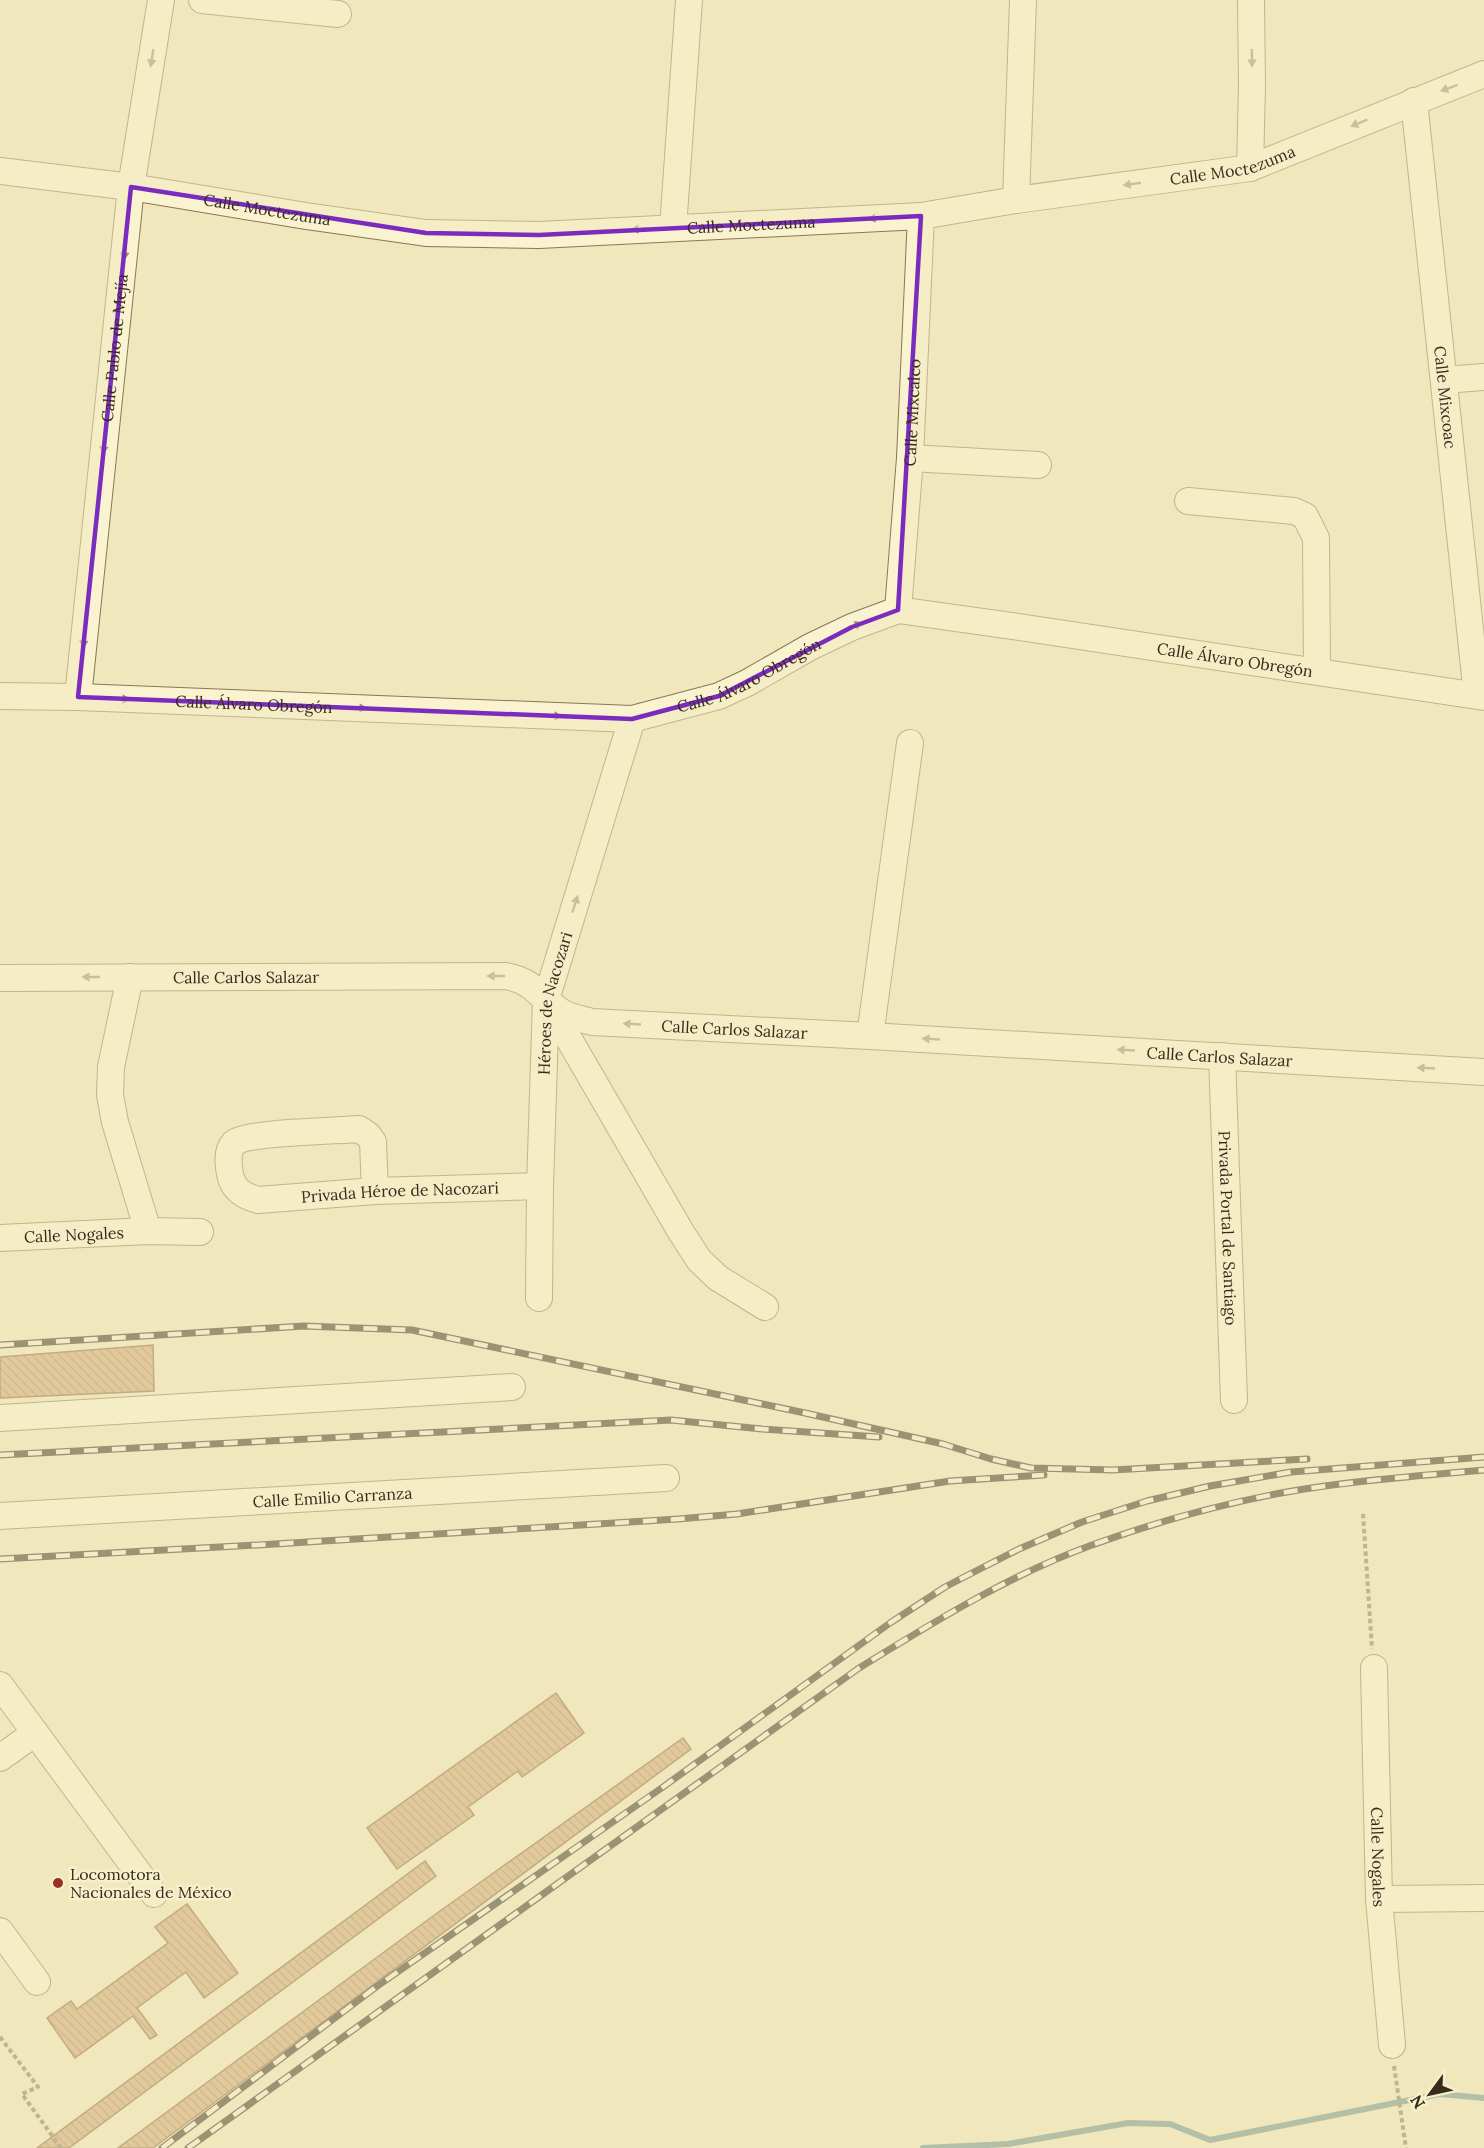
<svg xmlns="http://www.w3.org/2000/svg" width="1484" height="2148" font-family="Lora,serif">
<style>
.lines{fill:none;stroke-linecap:round;stroke-linejoin:round}
.stream{stroke:#688f8a;stroke-width:6}
.building{fill:url(#building-back-hatch);stroke:#89643a;stroke-width:1.5}
.minor-casing{stroke:#875;stroke-width:28}
.path{stroke:#875;stroke-width:4;stroke-dasharray:4.5 3;stroke-linecap:butt}
.minor{stroke:#faf3d0;stroke-width:26}
.rail-casing{stroke:#372c1b;stroke-width:7}
.rail{stroke:#f7f0cd;stroke-width:4.5;stroke-dasharray:14;stroke-linecap:butt}
.oneway{fill:#989076}
.marked{fill:none;stroke:#7b2cbf;stroke-width:4.5;stroke-linejoin:round}
.poi-dot{fill:#9a3122;stroke:#f7f0cd;stroke-width:2}
.labels{text-anchor:middle;dominant-baseline:central;stroke-width:5;stroke-linejoin:round;paint-order:stroke}
.street-label{font-size:16px;fill:#372c1b;stroke:#f7f0cd}
.poi-label{font-size:16px;fill:#372c1b;stroke:#f7f0cd;text-anchor:start}
</style>
<defs>
<pattern id="building-back-hatch" width="6" height="6" patternUnits="userSpaceOnUse" patternTransform="scale(1.5)"><rect width="6" height="6" fill="#d0a571"/><path d="M-1 5l2 2M0 0l6 6M5-1l2 2" fill="none" stroke="#aa875c"/></pattern>
</defs>
<rect width="100%" height="100%" fill="#f0e7bd"/>
<g class="lines">
<path class="stream" d="M923 2148 1008 2144 1128 2123 1170 2124 1210 2140 1440 2094 1484 2098"/>
</g>
<g class="building">
<path d="M153 1345 154 1391 0 1398V1357Z"/>
<path d="M556 1693 584 1733 522 1777 518 1771 468 1807 474 1815 397 1869 367 1828Z"/>
<path d="M683 1738 691 1749 153 2148H118L433 1916Z"/>
<path d="M425 1861 436 1876 69 2148H37Z"/>
<path d="M187 1904 238 1973 204 1998 186 1972 137 2008 157 2035 150 2039 133 2016 75 2058 47 2018 71 2001 77 2009 168 1943 155 1927Z"/>
</g>
<g class="lines">
<g class="minor-casing">
<g id="minor">
<path d="M202 0 338 14"/>
<path id="s1" d="M1414 101 1477 695"/>
<path d="M1250 168 1252 86 1251 0"/>
<path id="s2" d="M0 171 131 187 306 216 426 233 539 235 921 216 1016 200 1250 168 1484 74"/>
<path d="M1016 200 1023 0"/>
<path d="M673 228 689 0"/>
<path d="M1444 380 1484 377"/>
<path d="M910 458 1038 465"/>
<path d="M1188 501 1294 511 1305 516 1316 538 1317 671"/>
<path id="s3" d="M898 610 910 458 921 216"/>
<path id="s4" d="M0 696 78 697 632 719 719 696 747 683 810 647 852 627 898 610 1019 627 1484 697"/>
<path id="s5" d="M78 697 131 187 161 0"/>
<path d="M130 977 111 1067 110 1095 115 1122 148 1231"/>
<path id="s6" d="M0 978 506 976C538 982 539 1000 565 1014 573 1018 583 1019 592 1022L870 1036 1484 1072"/>
<path d="M548 1003 681 1232 699 1260 718 1278 765 1307"/>
<path d="M870 1036 910 743"/>
<path id="s7" d="M1222 1056 1234 1400"/>
<path id="s8" d="M375 1191 373 1142 368 1135 359 1129C337 1131 247 1132 234 1143 227 1150 228 1164 230 1174 233 1190 244 1196 258 1200L375 1191 540 1186"/>
<path id="s9" d="M0 1238 148 1231 200 1232"/>
<path id="s10" d="M539 1298 540 1186 546 1000 632 719"/>
<path d="M0 1418 512 1387"/>
<path id="s11" d="M0 1516 666 1478"/>
<path id="s12" d="M1374 1668 1379 1899 1392 2045"/>
<path d="M0 1685 154 1894"/>
<path d="M0 1758 35 1733"/>
<path d="M1379 1899 1484 1898"/>
<path d="M0 1931 37 1982"/>
</g>
</g>
<g class="path">
<path d="M1363 1514 1372 1649"/>
<path d="M0 2037 38 2087 22 2094 61 2148"/>
<path d="M1394 2066 1406 2148"/>
</g>
<use href="#minor" class="minor"/>
<g class="rail-casing">
<g id="rail">
<path d="M0 1345 304 1326 412 1330 805 1413 943 1444 991 1459 1031 1468 1113 1470 1307 1459"/>
<path d="M0 1455 671 1420 762 1429 879 1437"/>
<path d="M0 1559 275 1544 678 1519 737 1514 950 1481 1044 1475"/>
<path d="M162 2148 376 1987 663 1787 890 1623 945 1587 970 1574 1019 1549 1082 1522 1147 1501 1210 1486 1291 1472 1484 1457"/>
<path d="M188 2148 859 1668C934 1622 1009 1575 1092 1545 1153 1523 1217 1505 1281 1493 1348 1481 1416 1476 1484 1470"/>
</g>
</g>
<use href="#rail" class="rail"/>
</g>
<defs><path id="oneway-solid" d="M-6-.8H1V-3.2L6.5 0L1 3.2V.8H-6Z" transform="scale(1.5)"/></defs>
<g class="oneway">
<use href="#oneway-solid" transform="translate(152 58) rotate(99)"/>
<use href="#oneway-solid" transform="translate(1252 58) rotate(89)"/>
<use href="#oneway-solid" transform="translate(1449 88) rotate(159)"/>
<use href="#oneway-solid" transform="translate(1359 123) rotate(158)"/>
<use href="#oneway-solid" transform="translate(1132 184) rotate(172)"/>
<use href="#oneway-solid" transform="translate(877 218) rotate(177)"/>
<use href="#oneway-solid" transform="translate(640 229) rotate(177)"/>
<use href="#oneway-solid" transform="translate(125 251) rotate(96)"/>
<use href="#oneway-solid" transform="translate(104 445) rotate(96)"/>
<use href="#oneway-solid" transform="translate(854 626) rotate(-22)"/>
<use href="#oneway-solid" transform="translate(84 639) rotate(96)"/>
<use href="#oneway-solid" transform="translate(121 699) rotate(2)"/>
<use href="#oneway-solid" transform="translate(358 708) rotate(2)"/>
<use href="#oneway-solid" transform="translate(553 716) rotate(2)"/>
<use href="#oneway-solid" transform="translate(575 904) rotate(-73)"/>
<use href="#oneway-solid" transform="translate(496 976) rotate(-180)"/>
<use href="#oneway-solid" transform="translate(91 977) rotate(180)"/>
<use href="#oneway-solid" transform="translate(632 1024) rotate(-177)"/>
<use href="#oneway-solid" transform="translate(931 1039) rotate(-177)"/>
<use href="#oneway-solid" transform="translate(1126 1050) rotate(-177)"/>
<use href="#oneway-solid" transform="translate(1426 1068) rotate(-177)"/>
</g>
<path d="M0 0H1484V2148H0ZM131 187 426 233 539 235 921 216 898 610 852 627 719 696 632 719 78 697Z" fill="#f0e7bd" fill-opacity=".55" fill-rule="evenodd"/>
<path class="marked" d="M131 187 426 233 539 235 921 216 898 610 852 627 719 696 632 719 78 697Z"/>
<circle class="poi-dot" cx="58" cy="1883" r="6"/>
<g class="labels">
<g class="street-label">
<text stroke="none"><textPath href="#s2" startOffset="1242">Calle Moctezuma</textPath></text>
<text stroke="none"><textPath href="#s2" startOffset="270">Calle Moctezuma</textPath></text>
<text stroke="none"><textPath href="#s2" startOffset="756">Calle Moctezuma</textPath></text>
<text stroke="none"><textPath href="#s5" startOffset="351">Calle Pablo de Mejía</textPath></text>
<text stroke="none"><textPath href="#s1" startOffset="298">Calle Mixcoac</textPath></text>
<text stroke="none"><textPath href="#s3" startOffset="198">Calle Mixcalco</textPath></text>
<text stroke="none"><textPath href="#s4" startOffset="1262">Calle Álvaro Obregón</textPath></text>
<text stroke="none"><textPath href="#s4" startOffset="758">Calle Álvaro Obregón</textPath></text>
<text stroke="none"><textPath href="#s4" startOffset="254">Calle Álvaro Obregón</textPath></text>
<text stroke="none"><textPath href="#s6" startOffset="246">Calle Carlos Salazar</textPath></text>
<text stroke="none"><textPath href="#s10" startOffset="296">Héroes de Nacozari</textPath></text>
<text stroke="none"><textPath href="#s6" startOffset="748">Calle Carlos Salazar</textPath></text>
<text stroke="none"><textPath href="#s6" startOffset="1234">Calle Carlos Salazar</textPath></text>
<text stroke="none"><textPath href="#s8" startOffset="410">Privada Héroe de Nacozari</textPath></text>
<text stroke="none"><textPath href="#s7" startOffset="172">Privada Portal de Santiago</textPath></text>
<text stroke="none"><textPath href="#s9" startOffset="74">Calle Nogales</textPath></text>
<text stroke="none"><textPath href="#s11" startOffset="333">Calle Emilio Carranza</textPath></text>
<text stroke="none"><textPath href="#s12" startOffset="189">Calle Nogales</textPath></text>
</g>
<g class="poi-label">
<text x="70" y="1874">Locomotora<tspan x="70" dy="18">Nacionales de México</tspan></text>
</g>
</g>
<g transform="translate(1430 2094) rotate(237)" stroke="#f7f0cd" stroke-width="4.5" paint-order="stroke">
<path d="M0-4.5L10 22L0 15L-10 22Z" fill="#372c1b"/>
<text y="-9" font-size="16" font-weight="bold" text-anchor="middle" fill="#372c1b">N</text>
</g>
</svg>
